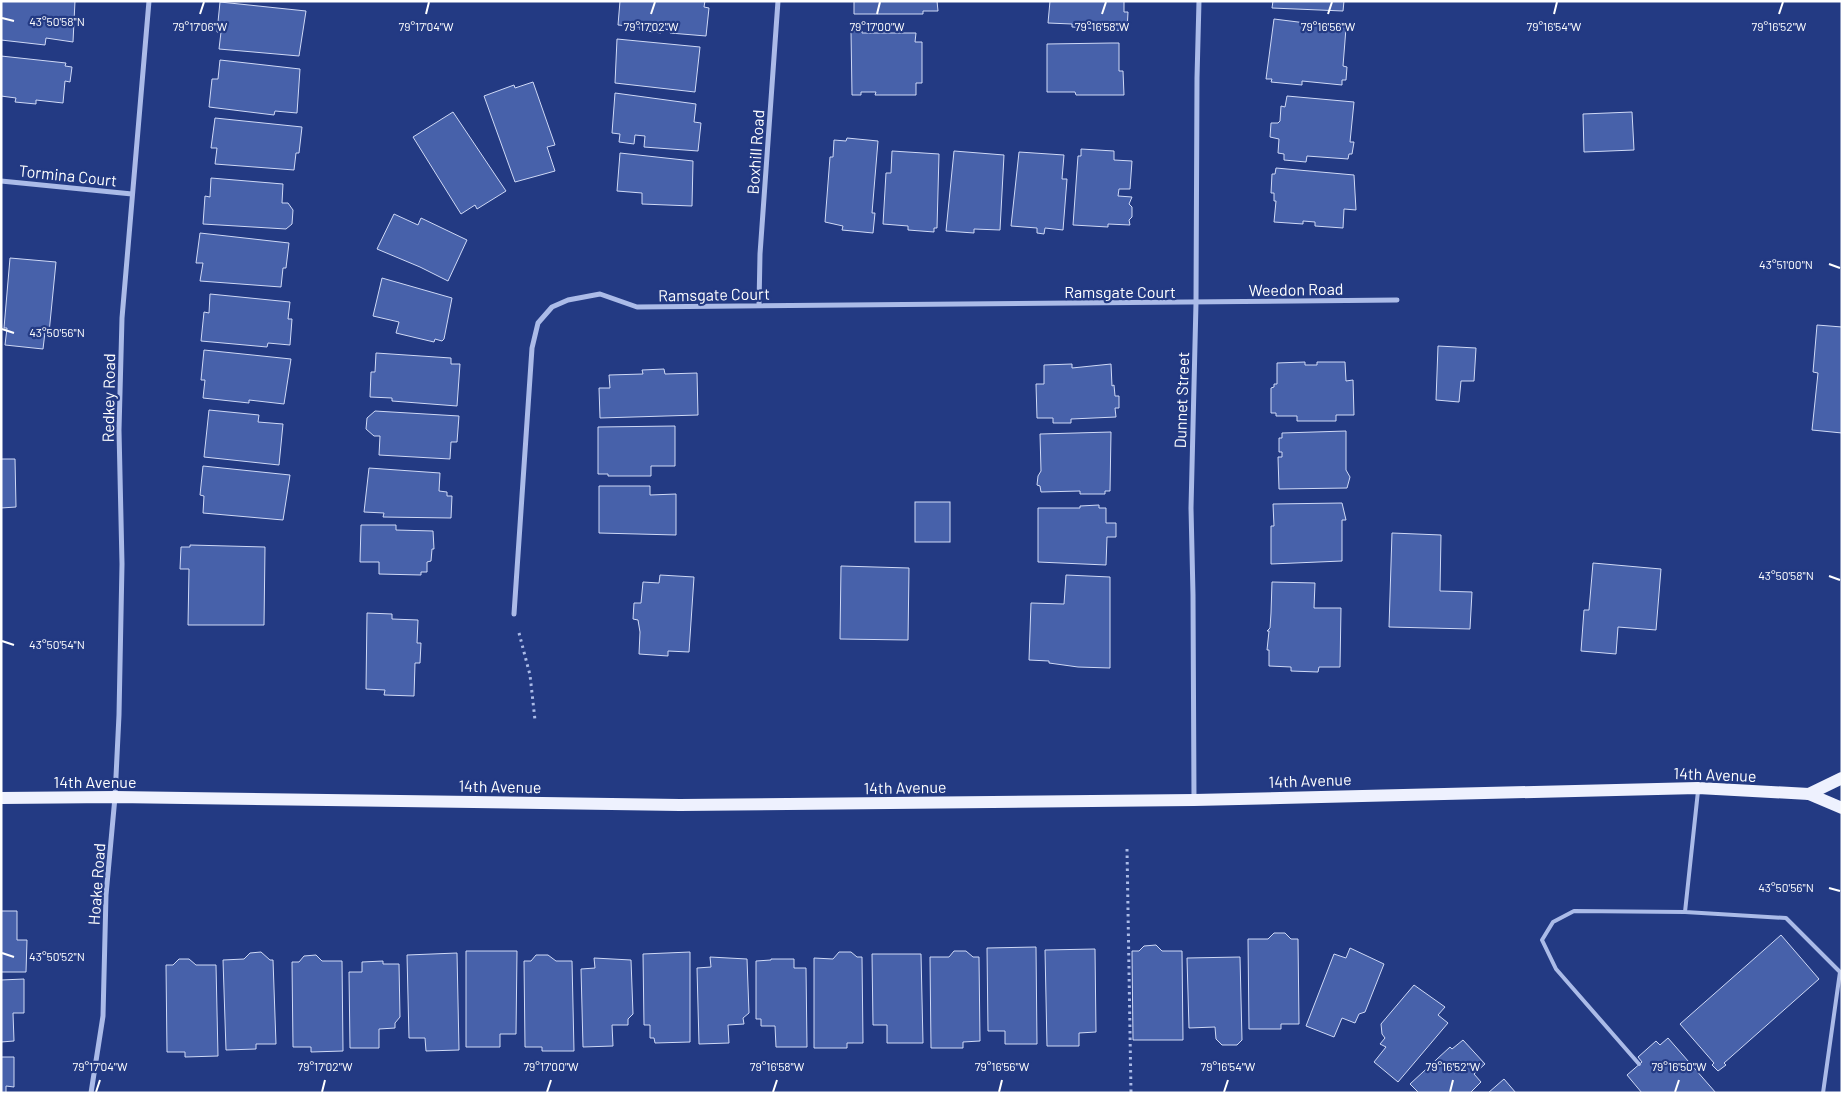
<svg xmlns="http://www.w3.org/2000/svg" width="1843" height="1094" font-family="Barlow,sans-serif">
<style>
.building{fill:#4761aa;stroke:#cfd9f6}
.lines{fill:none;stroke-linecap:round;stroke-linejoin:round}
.path{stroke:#abbbe8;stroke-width:3;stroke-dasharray:2.5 4;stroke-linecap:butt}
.service{stroke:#abbbe8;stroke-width:4}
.minor{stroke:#abbbe8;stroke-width:5}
.primary{stroke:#eef1fe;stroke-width:12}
.ticks{fill:none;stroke:#fff;stroke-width:2}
.labels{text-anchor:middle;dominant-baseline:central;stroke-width:4.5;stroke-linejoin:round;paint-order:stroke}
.street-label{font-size:16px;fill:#fff;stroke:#233a83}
.ticks-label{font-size:12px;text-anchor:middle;fill:#fff;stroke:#233a83;stroke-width:4.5;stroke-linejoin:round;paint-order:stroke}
</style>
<rect width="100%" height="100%" fill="#233a83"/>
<g class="building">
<path d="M1 1H75L73 42 46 38 45 45 1 40Z"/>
<path d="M620 1H705L704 7 709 8 706 36 670 33 671 30 662 29 661 33 640 30V27L618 25Z"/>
<path d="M854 1H937L938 11H923V14H854Z"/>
<path d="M1050 1H1124V12H1128L1127 31 1072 27V24L1048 23Z"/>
<path d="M1273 1H1344L1343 11 1272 8Z"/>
<path d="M220 2 306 11 299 56 219 49 221 32H217Z"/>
<path d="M1274 19 1346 28 1343 66 1347 67 1346 80H1342V85L1302 81V85L1271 82 1272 79H1266Z"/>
<path d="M851 31H862V33H916L915 42H922V83H916V95H875L876 92H861V95H852Z"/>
<path d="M617 39 700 47 695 92 615 83Z"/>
<path d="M1111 43H1119V71H1123L1124 95H1076L1075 92H1047V44Z"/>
<path d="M1 56 66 63 65 66 72 67 70 82 65 81 63 103 36 100V104L15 102 16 98 1 96Z"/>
<path d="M220 60 300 69 297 113 275 111 274 115 209 107 212 79H218Z"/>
<path d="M533 82 555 145 547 147 555 171 515 182 484 96 514 85 515 88Z"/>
<path d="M615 93 696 104 694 122 701 123 698 151 644 147 645 136 635 135 634 144 619 142 620 134 612 133Z"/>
<path d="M1287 96 1354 102 1350 142H1354L1352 154H1349L1348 159 1307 156 1306 162 1284 160V154L1278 153 1279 139 1270 137 1271 123H1278L1280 121 1281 106 1285 107Z"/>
<path d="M453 112 506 191 477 209 475 205 461 214 413 137Z"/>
<path d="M1632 112 1634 150 1584 152 1583 114Z"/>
<path d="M215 118 302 127 299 153H296L294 170 215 164 217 148H211Z"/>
<path d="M847 138 878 141 872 213H875L873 233 842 230 843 226 825 222 830 157H833L834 140 846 141Z"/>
<path d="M1081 149 1114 151V160L1132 161 1130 189H1119L1118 196 1132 197 1129 204 1132 207V217L1129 220 1130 225 1108 224V227L1073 225 1078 156H1081Z"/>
<path d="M892 151 939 154 937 228H934V232L908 230V226L883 224 886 173H891Z"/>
<path d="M954 151 1004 155 1000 230 974 229V233L946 231Z"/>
<path d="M1019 152 1064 155 1062 179H1067L1063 230 1045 228 1044 234 1037 233V228L1011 226Z"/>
<path d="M620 153 693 161 692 206 642 204V193L617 191Z"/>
<path d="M1276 168 1354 175 1356 210 1344 209 1343 228 1315 226V222L1303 221V224L1274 222 1276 201H1274V193H1271L1272 174H1275Z"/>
<path d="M211 178 283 184 282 203H288L293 210 292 224 286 229 203 224 205 196 210 197Z"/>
<path d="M394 214 418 225 421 218 467 240 448 281 420 267 377 249Z"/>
<path d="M200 233 289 243 286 268H283L281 287 200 281 203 263H196Z"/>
<path d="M10 258 56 262 49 333 45 332 43 349 5 345 7 328H4Z"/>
<path d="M382 278 452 298 444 339 442 341 435 339 434 342 396 333 399 322 373 316Z"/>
<path d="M210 294 290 302 288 319H292L290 345 268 343 267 347 201 341 204 312 209 313Z"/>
<path d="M1817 325 1842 327V433L1812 430 1818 373 1813 372Z"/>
<path d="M1438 346 1476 348 1474 381H1461L1459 402 1436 400Z"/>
<path d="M204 350 291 359 284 404 249 400V403L203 398 205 380H201Z"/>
<path d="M376 353 451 358V364H460L457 406 392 401V398L370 397 371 372H375Z"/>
<path d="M1305 362V365H1317V362H1345L1346 381 1353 380 1354 415H1336V421H1297V416H1276V413H1271V388L1274 387V384H1277V363Z"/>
<path d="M1072 364V368L1111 364 1112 386 1114 385 1115 396H1119V408H1115L1116 417 1071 419V423H1053V418H1037L1036 384H1044V365Z"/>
<path d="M664 369 665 374 697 373 698 415 600 418 599 388H610L609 375 643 374 642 370Z"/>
<path d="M209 410 259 415 258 422 283 424 279 465 204 457Z"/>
<path d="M375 411 459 416 457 442H451L450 459 379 455 380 436H374L366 429 367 418Z"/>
<path d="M675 426V466H651V476H608V474H598V427Z"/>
<path d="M1346 431V470L1350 477 1347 488 1279 489 1278 457H1282V452H1279V438H1282V433Z"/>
<path d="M1111 432 1110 491H1105V494H1080V491L1041 492 1040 486 1037 485 1038 476 1041 471 1040 434Z"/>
<path d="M1 459H15L16 507 1 508Z"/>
<path d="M203 466 290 475 283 520 203 513 204 496 200 495Z"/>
<path d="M369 468 440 473 439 491 447 492V496H452L451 518 383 517 384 513 364 512Z"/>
<path d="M599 486H650V495L676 494V535L599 533Z"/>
<rect x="915" y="502" width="35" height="40"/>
<path d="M1342 503 1346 520H1342V561L1271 564V526H1274L1273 504Z"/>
<path d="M1099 505V508H1106V523H1116V537H1107L1106 565 1038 562V508H1080V506Z"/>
<path d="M361 525H396V530L433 531 434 549H432L431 561 427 562V572H421V575L379 574V562H360Z"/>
<path d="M1392 533 1441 535 1440 591 1472 592 1470 629 1389 627Z"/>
<path d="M190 545 265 547 264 625H188L189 569H180L181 547H190Z"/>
<path d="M1593 563 1661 569 1656 630 1618 627 1616 654 1581 651 1584 610H1589Z"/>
<path d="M841 566 909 568 908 640 840 639Z"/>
<path d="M660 575 694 577 689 652 668 651V656L639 654 640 632 638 620 633 619 634 603H641L643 582 659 583Z"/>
<path d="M1066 575 1110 577V668L1078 667 1049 663V661L1029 660 1031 603 1064 604Z"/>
<path d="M1272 582 1315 583 1314 608H1341L1340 667H1319L1318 672 1291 671V667L1269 666V650H1267L1269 631H1267L1270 628 1271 613Z"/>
<path d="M367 613 392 614V619L418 620 417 643H421L420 663H415L414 696 384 695 385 690 366 689Z"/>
<path d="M1 911H17V940H27L26 972H1Z"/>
<path d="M1274 933H1285L1291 939H1298L1299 1024H1281V1029H1249L1248 939H1268Z"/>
<path d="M1781 935 1819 979 1724 1063 1726 1065 1718 1071 1712 1065 1714 1063 1680 1024Z"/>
<path d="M1156 945 1162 951H1182L1183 1040H1133L1132 951H1139L1144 946Z"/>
<path d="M1036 947 1037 1044H1005V1031H988L987 948Z"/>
<path d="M1350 948 1384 964 1365 1012 1359 1014 1355 1023 1342 1018 1334 1037 1306 1026 1334 954 1346 958Z"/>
<path d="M1095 949 1096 1032 1079 1033V1046H1047L1045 950Z"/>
<path d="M466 951H517L516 1034H500V1047H466Z"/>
<path d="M954 951H966L973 957H979L980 1041 963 1042V1048H931L930 957H949Z"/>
<path d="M261 952 270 960H273L276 1044H256V1049L226 1050 223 960 244 959 250 953Z"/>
<path d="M690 952V1042L655 1043 654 1038H650V1025H644L643 954Z"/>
<path d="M839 952H851L857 957H862L863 1043H847V1048H814V958L833 959Z"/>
<path d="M457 953 459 1050 426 1051 425 1038H409L407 955Z"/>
<path d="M872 954H921L923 1043H887V1025H873Z"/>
<path d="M316 955 322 961H342L343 1051 311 1052V1047H293L292 962H299L304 956Z"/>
<path d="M536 955H548L556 961H572L574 1051H542V1047H525L524 961H531Z"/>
<path d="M710 957 747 959 749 1013 743 1018 744 1024 728 1025 729 1043 699 1044 697 968 711 967Z"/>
<path d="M1240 957 1242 1040 1237 1045H1222L1216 1039 1215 1027 1189 1028 1187 958Z"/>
<path d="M594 958 631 960 633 1014 628 1019V1025H612L613 1046 583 1047 581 969 595 968Z"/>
<path d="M179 959H189L196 965H216L218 1056 185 1057V1052H167L166 965H173Z"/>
<path d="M771 959H794V968H806L807 1047H776L775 1026H761V1019H756V961L771 960Z"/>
<path d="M383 961V964H399L400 1017 395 1023V1028L379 1029V1048H350L349 972H362V962Z"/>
<path d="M24 979V1013H13L14 1041 1 1042V980Z"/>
<path d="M1414 985 1445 1007 1438 1015 1448 1023 1398 1082 1374 1062 1386 1047 1380 1044 1385 1038 1382 1034 1381 1024Z"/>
<path d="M1668 1038 1716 1093H1642L1627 1075 1642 1062 1638 1057 1656 1041 1660 1045Z"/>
<path d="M1463 1040 1485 1064 1474 1074 1481 1082 1470 1093H1419L1410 1084 1450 1047 1452 1049Z"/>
<path d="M1 1057H14V1087L6 1086V1093H1Z"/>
<path d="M1504 1079 1516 1093H1488Z"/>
</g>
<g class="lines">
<g class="path">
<path d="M519 633 530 675 535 720"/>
<path d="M1127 849 1131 1093"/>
</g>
<g class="service">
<path d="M1698 791 1685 912 1786 918 1840 972 1823 1093"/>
<path d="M1639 1064 1556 969 1542 940 1553 922 1574 911 1685 912"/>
</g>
<g class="minor">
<path d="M1 181 132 194"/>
<path d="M759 305 760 254 778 1"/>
<path d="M514 614 532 348 538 323 552 307 568 300 600 294 637 307 1397 300"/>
<path d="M1194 799 1193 595 1191 508 1196 303 1197 78 1199 1"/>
<path d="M91 1093 103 1016 106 895 115 797 119 715 122 564 119 430 122 318 149 1"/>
</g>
<g class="primary">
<path d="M1809 794 1842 778"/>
<path d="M1 798 115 797 680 805 1194 800 1698 788 1809 794 1842 808"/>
</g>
</g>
<path class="ticks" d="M200 14 204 2M426 14 429 2M651 14 655 2M877 14 880 2M1102 14 1106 2M1328 14 1332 2M1554 14 1557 2M1779 14 1783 2M2 18 14 21M1829 264 1840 268M2 329 14 333M1829 576 1840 580M2 641 14 645M1829 888 1840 891M2 953 14 957M96 1092 100 1080M322 1092 325 1080M547 1092 551 1080M773 1092 777 1080M999 1092 1002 1080M1224 1092 1228 1080M1450 1092 1453 1080M1675 1092 1679 1080"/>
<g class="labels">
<g class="street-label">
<text transform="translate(755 152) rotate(-86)">Boxhill Road</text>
<text transform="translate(68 175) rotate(6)">Tormina Court</text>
<text transform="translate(1296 289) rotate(-1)">Weedon Road</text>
<text x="1120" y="291">Ramsgate Court</text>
<text transform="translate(714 294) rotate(-1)">Ramsgate Court</text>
<text transform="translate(108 398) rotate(-89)">Redkey Road</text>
<text transform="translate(1181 400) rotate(-88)">Dunnet Street</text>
<text transform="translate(1715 774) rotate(2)">14th Avenue</text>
<text transform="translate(1310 780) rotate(-2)">14th Avenue</text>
<text x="95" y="781">14th Avenue</text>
<text transform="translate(500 786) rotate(1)">14th Avenue</text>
<text transform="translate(905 787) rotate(-1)">14th Avenue</text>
<text transform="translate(96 884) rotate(-86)">Hoake Road</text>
</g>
</g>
<g class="ticks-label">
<text x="57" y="26">43°50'58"N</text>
<text x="200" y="31">79°17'06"W</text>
<text x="426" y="31">79°17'04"W</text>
<text x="651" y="31">79°17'02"W</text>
<text x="877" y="31">79°17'00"W</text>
<text x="1102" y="31">79°16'58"W</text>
<text x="1328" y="31">79°16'56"W</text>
<text x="1554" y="31">79°16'54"W</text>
<text x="1779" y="31">79°16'52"W</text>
<text x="1786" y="269">43°51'00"N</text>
<text x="57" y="337">43°50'56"N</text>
<text x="1786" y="580">43°50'58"N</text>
<text x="57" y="649">43°50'54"N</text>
<text x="1786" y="892">43°50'56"N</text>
<text x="57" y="961">43°50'52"N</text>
<text x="100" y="1071">79°17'04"W</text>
<text x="325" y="1071">79°17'02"W</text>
<text x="551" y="1071">79°17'00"W</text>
<text x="777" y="1071">79°16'58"W</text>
<text x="1002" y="1071">79°16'56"W</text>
<text x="1228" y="1071">79°16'54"W</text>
<text x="1453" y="1071">79°16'52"W</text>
<text x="1679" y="1071">79°16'50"W</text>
</g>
<rect width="1843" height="1094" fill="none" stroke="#ffffff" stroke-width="5"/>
</svg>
